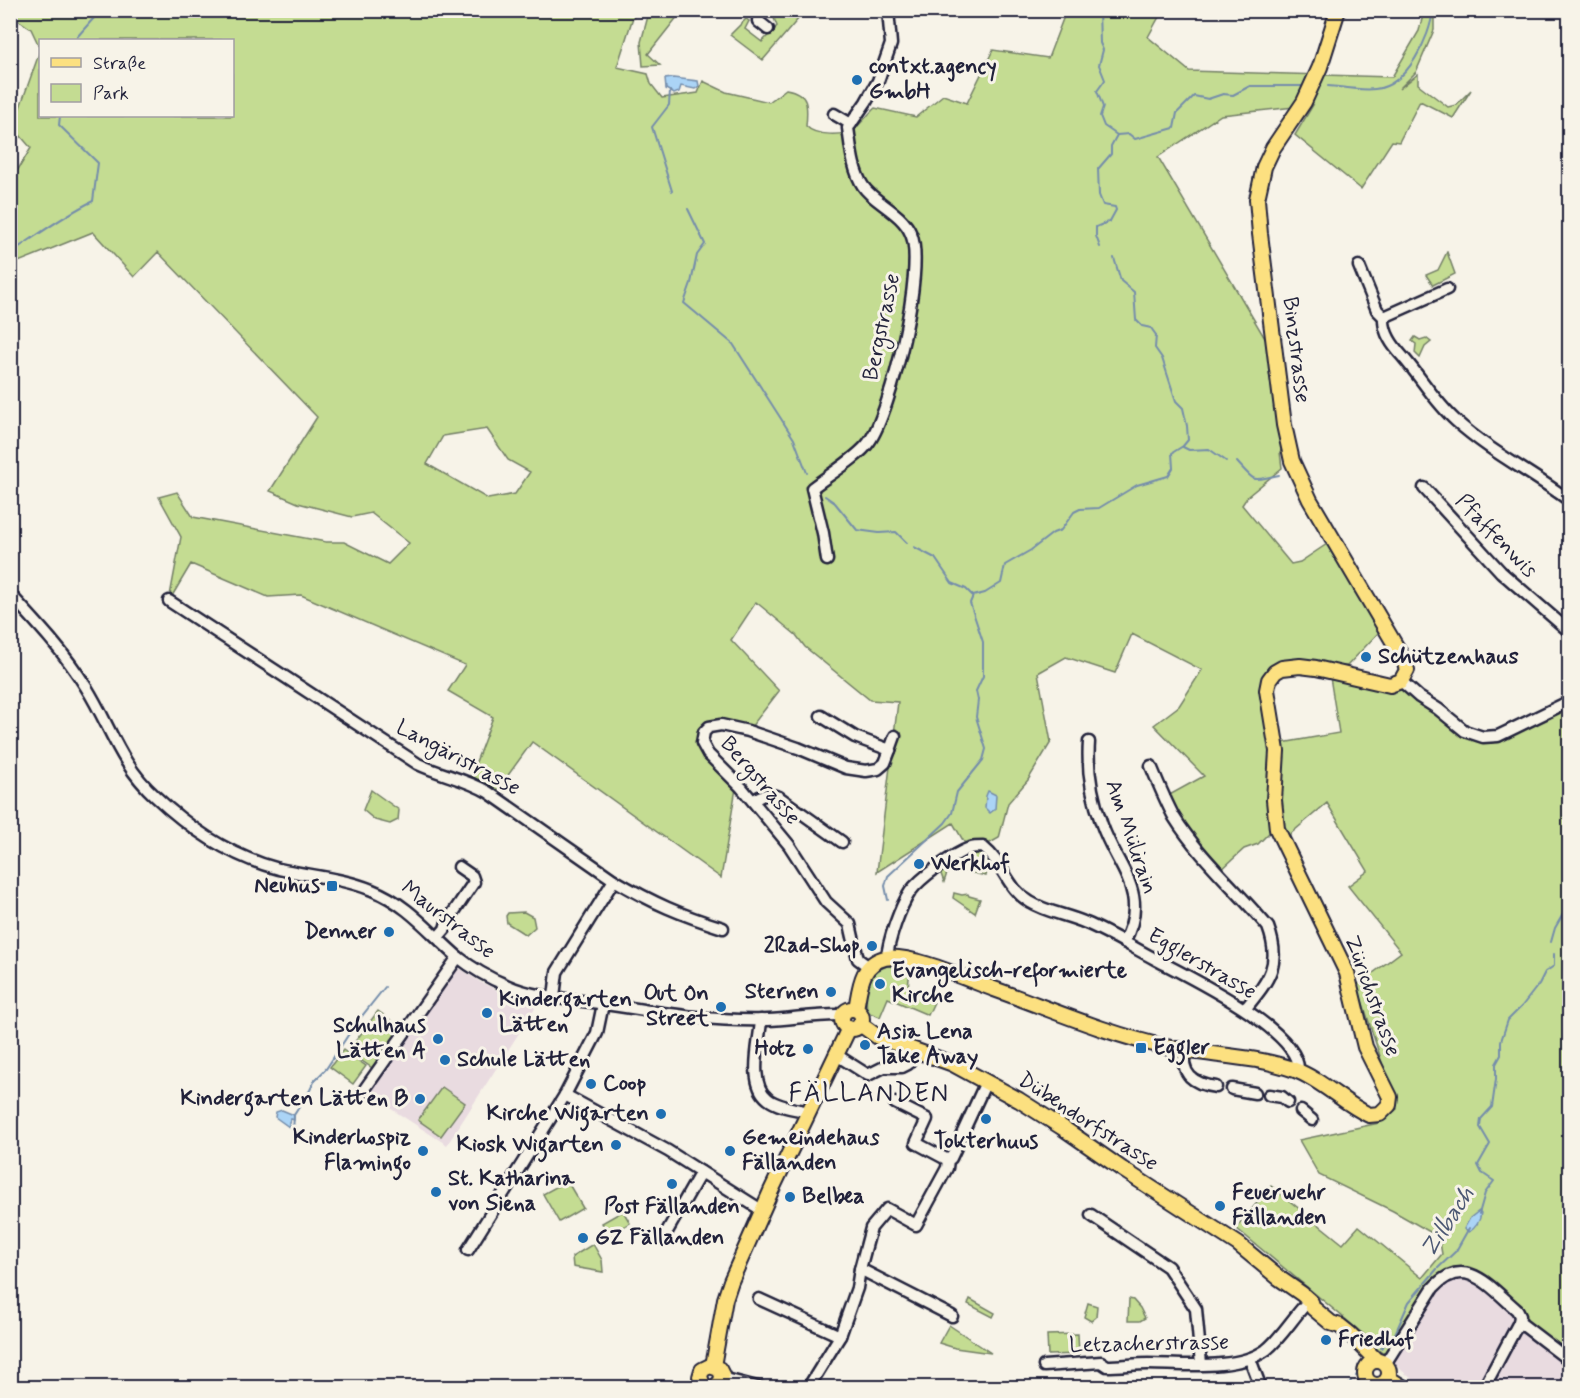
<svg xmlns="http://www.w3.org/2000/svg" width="1580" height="1398" font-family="Mynerve,sans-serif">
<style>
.built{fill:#e9dbe0}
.green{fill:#c4dc92;stroke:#737f66;stroke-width:1.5;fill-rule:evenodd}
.water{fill:#abd4f6;stroke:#748dab;stroke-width:1.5}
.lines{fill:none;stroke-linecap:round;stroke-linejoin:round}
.stream{stroke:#748dab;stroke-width:2}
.minor-casing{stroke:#22223b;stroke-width:15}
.major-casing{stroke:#22223b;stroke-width:18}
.minor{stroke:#f7f3e8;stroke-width:10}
.major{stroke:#fce080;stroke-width:14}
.poi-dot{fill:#1f6fb2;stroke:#f7f3e8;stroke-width:2}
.labels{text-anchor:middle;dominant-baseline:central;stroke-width:6;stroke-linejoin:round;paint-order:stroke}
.poi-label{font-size:22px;font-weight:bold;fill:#22223b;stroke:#f7f3e8;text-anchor:start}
.street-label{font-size:22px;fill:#22223b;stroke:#f7f3e8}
.water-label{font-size:24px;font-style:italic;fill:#4b5773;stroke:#f7f3e8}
.quarter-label{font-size:26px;letter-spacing:1.5px;fill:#22223b;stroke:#f7f3e8}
</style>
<rect width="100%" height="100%" fill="#f7f3e8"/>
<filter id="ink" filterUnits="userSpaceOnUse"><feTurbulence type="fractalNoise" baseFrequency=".0167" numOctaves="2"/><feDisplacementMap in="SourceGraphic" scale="12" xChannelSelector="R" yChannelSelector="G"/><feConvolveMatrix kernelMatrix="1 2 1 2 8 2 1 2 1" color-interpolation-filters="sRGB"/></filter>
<g filter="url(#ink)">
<g class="built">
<path d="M458 967 480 982 497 990 539 1002 447 1145 365 1092 453 968Z"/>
<path d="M1467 1273 1569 1361V1387H1421L1392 1362 1433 1288Z"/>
</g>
<g class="green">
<path d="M11 11H635L617 67 648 74 651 84 662 98 698 93 703 81 726 92 769 102 786 89C809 93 808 106 806 126 815 136 844 137 855 128 862 123 868 114 875 108L916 117 943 95 967 103 993 50 1048 58 1066 11H1157L1160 15 1148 37 1189 71 1392 77 1419 31 1424 11H1434V30L1416 72 1399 89 1418 74V84L1448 107 1456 105 1471 90 1453 118 1420 101 1399 142 1392 141 1361 189 1295 135 1313 105 1221 115 1158 157 1276 357 1287 442 1280 452 1282 468 1248 496 1242 505 1291 564 1300 562 1333 540 1381 630 1347 666H1300L1269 680 1276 744 1339 733 1329 671 1401 681 1483 737 1569 701V1361L1479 1278 1447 1275 1390 1359 1376 1348 1374 1343 1236 1228 1271 1186 1343 1244 1359 1226 1422 1278 1442 1254 1439 1237 1393 1211 1319 1175 1299 1140 1379 1123 1397 1109 1357 985 1401 952 1348 886 1368 871 1327 803 1282 841 1277 829 1270 832 1258 844 1244 849 1219 872 1164 798 1204 776 1154 725 1179 706 1202 670 1132 634 1115 673 1066 657 1038 673 1051 742 1028 780 1008 803 999 838 990 843 964 842 953 823 877 872 898 702 870 700 805 647 796 635 756 602 731 640 779 691 748 731 721 725 704 732 707 749 737 782 721 878 532 742 496 792 471 775 493 717 448 691 465 665 301 595 268 597 191 564 169 601 181 537 159 497 177 492 193 517 326 542H344L388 564 409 543 371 513 352 517 298 503 270 491 317 417 158 252 134 277 93 232 11 265V181L31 148 13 127 40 51V116H232V40H40V48L31 29 11 15ZM487 429 508 460 530 472 515 494 488 499 427 464 443 436Z"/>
<path d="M647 11H663L668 14 670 11H682L648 54 660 65 643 66 641 42 647 20Z"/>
<path d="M774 11H805L763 60 730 35 746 19 749 21 745 29 762 42 777 26 772 13Z"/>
<path d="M1447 252 1455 274 1433 285 1426 275 1438 270Z"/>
<path d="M1415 337 1420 340 1426 338 1431 342 1425 347 1420 358 1415 353 1416 344 1412 341Z"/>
<path d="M371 790 399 810 398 820 390 824 375 820 363 810Z"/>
<path d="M973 853 982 854 989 860 986 876 961 870 959 872 948 870 944 882 941 874 958 861 963 860 965 855Z"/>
<path d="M954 893 962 895 968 894 969 896 980 899 975 913 953 898Z"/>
<path d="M524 912 533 917 535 927 526 935 507 923 506 916 508 913Z"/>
<path d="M887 966 910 968 908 988 936 998 928 1015 888 998 880 1017 867 1012C865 992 866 973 887 966Z"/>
<path d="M378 1011 404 1030 375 1070 348 1051Z"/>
<path d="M343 1050 366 1066 353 1084 330 1067Z"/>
<path d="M442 1087 465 1103 441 1136 418 1120Z"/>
<path d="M567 1181 583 1208 559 1222 543 1194Z"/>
<path d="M623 1211 630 1223 609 1235 602 1223Z"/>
<path d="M593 1244 602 1260 603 1272 573 1267 572 1257Z"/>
<path d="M970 1299 995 1313 993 1317 968 1304Z"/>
<path d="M1129 1299 1133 1300 1140 1308 1145 1318 1140 1321H1128Z"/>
<path d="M1088 1303 1097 1306 1096 1317 1091 1321 1084 1317Z"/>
<path d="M949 1325 991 1353 955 1348 939 1343Z"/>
<path d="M1078 1334 1079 1354 1048 1355 1047 1335Z"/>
</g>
<g class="water">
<path d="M673 78 698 81 699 86 695 89 681 86 679 92 674 94 666 89 665 79Z"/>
<path d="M988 791 996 795 995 809 990 813 985 808 986 796Z"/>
<path d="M282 1110 294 1115V1120L291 1119 289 1123V1127L275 1117 276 1112Z"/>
<path d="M1479 1211 1481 1213C1480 1221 1477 1227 1469 1232L1464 1229 1470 1218Z"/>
</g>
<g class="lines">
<g class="stream">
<path d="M1099 10 1100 43 1103 50 1099 65 1105 80 1097 91 1103 107 1100 116 1104 126 1117 135 1111 146V154L1098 169 1099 195 1103 205 1115 207 1116 210 1110 221 1096 227V236L1100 247"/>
<path d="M78 40 77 37 101 10"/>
<path d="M1328 86C1343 87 1360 91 1375 89 1407 86 1430 38 1433 10"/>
<path d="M670 91 669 105 652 127 672 191"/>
<path d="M1117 135 1129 134 1135 139 1174 128 1177 113 1194 96 1208 99 1223 94 1233 95 1250 86H1302"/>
<path d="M688 209 705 244 697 255 691 283 684 303 733 344 794 439 807 473"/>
<path d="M10 253C38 235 64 215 93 201L98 163 59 125 60 116"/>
<path d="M1183 447 1189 450 1209 449 1226 461"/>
<path d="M1237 462C1258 485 1251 480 1279 475"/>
<path d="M825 496 835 503 857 530 879 533 896 532 907 543"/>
<path d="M914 547 935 558 952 583 966 589 973 596"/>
<path d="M973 596 985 593 1001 583 1005 565 1031 550 1053 533 1061 530 1074 512 1080 509 1099 508 1137 485 1168 476 1173 468 1172 453 1183 446 1188 440 1187 426 1183 408 1176 401 1162 358 1155 348 1156 335 1151 328 1142 326 1136 320 1134 292 1121 281 1114 258"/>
<path d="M888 900 885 886 888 876 945 823 952 813 957 792 983 760 986 749 976 717 978 700 976 691 983 676V642L970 603 973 596"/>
<path d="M1551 942 1555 928 1570 902"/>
<path d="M293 1132 294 1115 310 1090 315 1080 326 1069 354 1026 385 987"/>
<path d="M1479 1214 1485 1193 1494 1181 1482 1173 1478 1165 1490 1144 1480 1127 1481 1119 1492 1107 1496 1079V1064L1501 1055V1041L1508 1020 1522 1006 1539 984 1545 972 1554 966V954"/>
<path d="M1381 1348 1395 1334 1409 1302 1437 1269 1456 1251 1469 1228"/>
<path d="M1356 1376 1358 1373"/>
<path d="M1346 1388 1351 1381"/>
</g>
<g class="minor-casing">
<g id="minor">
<path d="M759 10 758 21 768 29"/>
<path d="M834 114 851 124"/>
<path d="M1359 266 1377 310 1384 317C1383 333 1393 346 1403 357 1422 379 1435 402 1456 421 1490 452 1533 473 1570 501"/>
<path d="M1384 317 1447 289"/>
<path d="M1424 488 1501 572 1570 632"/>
<path d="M827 560 823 533 812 488C827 476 859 457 869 442 891 412 926 268 911 234 902 212 873 202 863 186 852 169 851 147 848 128L866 102 878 81 891 44 888 10"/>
<path d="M10 594C37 623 65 653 86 687 111 727 119 763 155 796 190 829 232 857 279 869 310 876 343 878 372 890 408 904 430 933 458 957 473 969 489 978 506 985 534 998 569 999 599 1003 658 1012 708 1022 768 1020 793 1019 818 1014 843 1015"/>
<path d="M169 601 418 764C441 775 466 779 488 792L614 880 557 972 554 997"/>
<path d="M1401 681 1419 697 1438 709 1465 731 1483 737 1498 736 1570 701"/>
<path d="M821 716 855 737 890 750 885 763 878 769 866 771 846 768 798 748 748 731 721 725 709 727 704 732 702 743 708 754 741 787 789 845 826 902 850 924 858 959 869 967"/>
<path d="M1089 742C1087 770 1092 798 1102 825 1117 868 1151 893 1124 942"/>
<path d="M890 750 895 736"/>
<path d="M1151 766C1158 783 1165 800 1174 817 1199 857 1237 890 1268 927 1282 964 1269 980 1246 1008"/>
<path d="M753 801C762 794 769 793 779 797L842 842"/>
<path d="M614 880C653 903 681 915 723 928"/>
<path d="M438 937 445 929 447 922 474 882 472 876 459 867"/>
<path d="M887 958C888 941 900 907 910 892 920 878 953 854 970 848 974 847 979 847 983 847 1005 865 1006 888 1030 902 1046 912 1068 915 1086 923 1110 933 1132 947 1155 959 1187 976 1302 1031 1298 1071"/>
<path d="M761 1020C760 1041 747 1083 768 1099 778 1107 796 1109 809 1112"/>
<path d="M1184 1050C1181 1075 1193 1084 1216 1087"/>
<path d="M835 1054 868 1075 884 1067H902L908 1064 915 1050"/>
<path d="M1232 1089 1255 1093"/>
<path d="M362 1093 458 957"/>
<path d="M565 1095 668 1151 763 1211"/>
<path d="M1269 1095 1282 1097 1288 1102"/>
<path d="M895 1103 927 1119 916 1143 948 1160"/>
<path d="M1301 1111 1312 1120"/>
<path d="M1091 1215 1168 1267 1196 1309 1201 1364"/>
<path d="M665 1235 701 1172"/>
<path d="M468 1250 565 1095 597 1033 603 1004"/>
<path d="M860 1269 952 1316"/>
<path d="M759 1299 840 1336"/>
<path d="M1250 1359 1261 1388"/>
<path d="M1385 1364 1433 1288C1465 1253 1490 1287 1517 1310L1520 1316 1519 1322 1570 1361"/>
<path d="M1044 1366 1101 1362 1107 1366C1121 1366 1135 1364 1148 1364 1182 1364 1237 1371 1266 1350 1281 1338 1292 1319 1305 1305"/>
<path d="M722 1378 761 1388"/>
<path d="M808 1388 840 1336 857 1288 860 1269 871 1228 887 1209 916 1225 947 1168 948 1160 951 1158 986 1082"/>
<path d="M1488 1388 1487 1382 1519 1322"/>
</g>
</g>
<g class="major-casing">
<g id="major">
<path d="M856 1009C860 989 860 964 885 958 909 953 969 980 994 989 1050 1009 1107 1034 1166 1047 1208 1056 1254 1055 1295 1070 1322 1080 1343 1103 1369 1115L1380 1114 1389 1105 1390 1097 1365 1047 1347 973 1277 829 1274 800 1277 751 1267 690 1269 680 1275 672 1282 668 1300 666 1316 668 1390 685 1401 681 1407 670 1404 660 1310 500 1292 461 1284 425 1260 234 1257 199 1264 167 1273 148 1304 102 1320 67 1338 10"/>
<circle cx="852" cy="1019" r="10"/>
<path d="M860 1024 878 1037 953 1064 1019 1100 1063 1128 1122 1169 1238 1244 1279 1278 1302 1294 1311 1302 1313 1308 1331 1323 1340 1326 1350 1334 1377 1361"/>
<circle cx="1377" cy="1373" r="12"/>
<path d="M713 1366 725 1299 731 1281 771 1191 849 1028"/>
<path d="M1388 1378 1404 1388"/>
<path d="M709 1388 703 1385 700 1377 702 1370 710 1366 719 1369 722 1375 721 1382 713 1388"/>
</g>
</g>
<use href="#minor" class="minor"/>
<use href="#major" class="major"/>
</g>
</g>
<g class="poi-dot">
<circle cx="857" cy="80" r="6"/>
<circle cx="1366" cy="657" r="6"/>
<circle cx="919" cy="864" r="6"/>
<rect x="326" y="880" width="12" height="12" rx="3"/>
<circle cx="389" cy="932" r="6"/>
<circle cx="872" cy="946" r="6"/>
<circle cx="880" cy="984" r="6"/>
<circle cx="831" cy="992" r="6"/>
<circle cx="721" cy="1007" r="6"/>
<circle cx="487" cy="1013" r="6"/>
<circle cx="438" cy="1039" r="6"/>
<circle cx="865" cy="1045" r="6"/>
<rect x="1135" y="1042" width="12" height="12" rx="3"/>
<circle cx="808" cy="1049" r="6"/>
<circle cx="445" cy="1060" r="6"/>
<circle cx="591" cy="1084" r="6"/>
<circle cx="420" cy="1099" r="6"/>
<circle cx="661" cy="1114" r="6"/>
<circle cx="986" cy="1119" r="6"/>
<circle cx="616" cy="1145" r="6"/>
<circle cx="423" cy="1151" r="6"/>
<circle cx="730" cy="1151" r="6"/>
<circle cx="672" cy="1184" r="6"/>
<circle cx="436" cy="1192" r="6"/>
<circle cx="790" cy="1197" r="6"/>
<circle cx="1220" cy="1206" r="6"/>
<circle cx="583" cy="1238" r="6"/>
<circle cx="1326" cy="1340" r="6"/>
</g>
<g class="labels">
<g class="poi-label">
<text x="869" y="67">contxt.agency<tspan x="869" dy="25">GmbH</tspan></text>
<text x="1378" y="657">Schützenhaus</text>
<text x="931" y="864">Werkhof</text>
<text x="320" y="886" text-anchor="end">Neuhus</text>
<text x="377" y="932" text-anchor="end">Denner</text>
<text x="860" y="946" text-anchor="end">2Rad-Shop</text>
<text x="892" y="971">Evangelisch-reformierte<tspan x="892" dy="25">Kirche</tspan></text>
<text x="819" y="992" text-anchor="end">Sternen</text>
<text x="709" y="994" text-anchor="end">Out On<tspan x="709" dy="25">Street</tspan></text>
<text x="499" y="1000">Kindergarten<tspan x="499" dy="25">Lätten</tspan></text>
<text x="426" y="1026" text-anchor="end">Schulhaus<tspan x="426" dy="25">Lätten A</tspan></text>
<text x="877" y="1032">Asia Lena<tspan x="877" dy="25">Take Away</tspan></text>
<text x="1153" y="1048">Eggler</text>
<text x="796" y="1049" text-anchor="end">Hotz</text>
<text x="457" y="1060">Schule Lätten</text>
<text x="603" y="1084">Coop</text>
<text x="408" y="1099" text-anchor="end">Kindergarten Lätten B</text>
<text x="649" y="1114" text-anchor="end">Kirche Wigarten</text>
<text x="411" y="1138" text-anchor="end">Kinderhospiz<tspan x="411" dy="25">Flamingo</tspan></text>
<text x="742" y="1138">Gemeindehaus<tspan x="742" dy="25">Fällanden</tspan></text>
<text x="986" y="1142" text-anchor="middle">Tokterhuus</text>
<text x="604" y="1145" text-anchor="end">Kiosk Wigarten</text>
<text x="448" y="1179">St. Katharina<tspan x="448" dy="25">von Siena</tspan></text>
<text x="1232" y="1193">Feuerwehr<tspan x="1232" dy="25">Fällanden</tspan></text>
<text x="802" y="1197">Belbea</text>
<text x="672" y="1207" text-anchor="middle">Post Fällanden</text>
<text x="595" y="1238">GZ Fällanden</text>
<text x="1338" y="1340">Friedhof</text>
</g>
<g class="street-label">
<text transform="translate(882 327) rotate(-78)">Bergstrasse</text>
<text transform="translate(1296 350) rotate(83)">Binzstrasse</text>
<text transform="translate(1496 536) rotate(46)">Pfaffenwis</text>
<text transform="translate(458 758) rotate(28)">Langäristrasse</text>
<text transform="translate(760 781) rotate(49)">Bergstrasse</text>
<text transform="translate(1131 837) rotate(71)">Am Mülirain</text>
<text transform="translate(448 920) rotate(38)">Maurstrasse</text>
<text transform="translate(1202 964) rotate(30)">Egglerstrasse</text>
<text transform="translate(1372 996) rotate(70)">Zürichstrasse</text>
<text transform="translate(1088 1122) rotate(33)">Dübendorfstrasse</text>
<text transform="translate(1149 1344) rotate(-1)">Letzacherstrasse</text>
</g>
<g class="water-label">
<text transform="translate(1448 1222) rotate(-57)">Zilbach</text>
</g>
<g class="quarter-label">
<text x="869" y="1094">FÄLLANDEN</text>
</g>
</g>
<rect width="1580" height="1398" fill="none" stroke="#f7f3e8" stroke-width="36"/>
<rect x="18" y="18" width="1544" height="1362" fill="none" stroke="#22223b" stroke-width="2" filter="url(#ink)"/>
<rect x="39" y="39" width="195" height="78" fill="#f7f3e8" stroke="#a29fa3" stroke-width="1.5"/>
<rect x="51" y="58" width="30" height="9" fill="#fce080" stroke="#a29fa3" stroke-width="1.5"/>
<text x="93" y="69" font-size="18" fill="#22223b">Straße</text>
<rect x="51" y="84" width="30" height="18" fill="#c4dc92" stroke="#a29fa3" stroke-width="1.5"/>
<text x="93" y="99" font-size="18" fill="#22223b">Park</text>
</svg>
